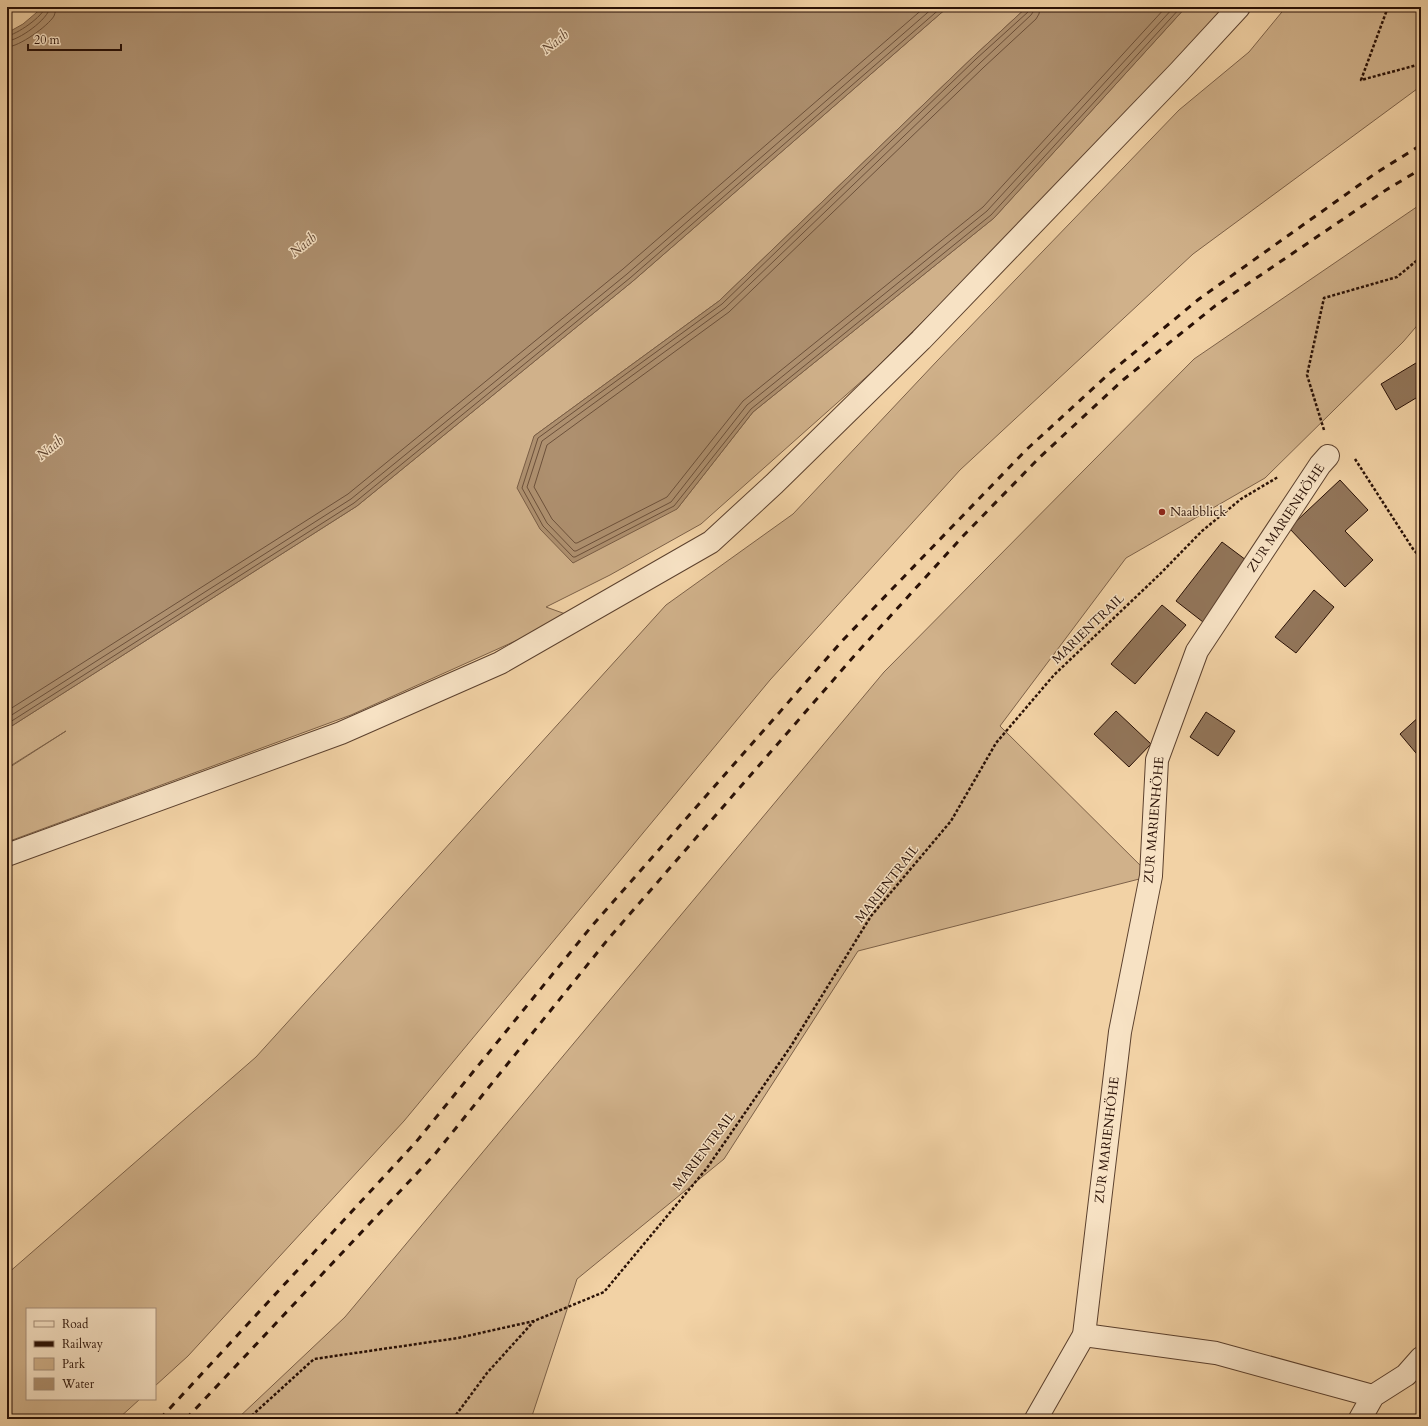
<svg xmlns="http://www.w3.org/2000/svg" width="1428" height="1426" font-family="Cardo,serif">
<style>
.green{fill:#d0b18a;stroke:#7d6148}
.water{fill:#ae906f;stroke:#795d45}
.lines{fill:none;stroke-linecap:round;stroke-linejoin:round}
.shore{stroke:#6c503a;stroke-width:1}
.building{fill:#927559;stroke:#2a1106}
.minor-casing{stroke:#5c412e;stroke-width:24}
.path{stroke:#2a1106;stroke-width:2.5;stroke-dasharray:3 2;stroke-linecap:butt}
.minor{stroke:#f7e2c4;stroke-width:22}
.rail{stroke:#2a1106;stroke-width:3;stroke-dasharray:7 7;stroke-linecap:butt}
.poi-dot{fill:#8f2418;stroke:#f7e2c4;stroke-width:1.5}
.labels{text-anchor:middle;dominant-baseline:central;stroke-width:3;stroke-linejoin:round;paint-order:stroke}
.poi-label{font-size:13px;fill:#2a1106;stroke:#f7e2c4;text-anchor:start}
.street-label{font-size:13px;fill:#2a1106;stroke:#f7e2c4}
.water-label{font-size:14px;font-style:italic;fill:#5f4430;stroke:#f7e2c4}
</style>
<rect width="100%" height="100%" fill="#f2d2a5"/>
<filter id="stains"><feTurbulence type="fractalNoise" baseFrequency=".005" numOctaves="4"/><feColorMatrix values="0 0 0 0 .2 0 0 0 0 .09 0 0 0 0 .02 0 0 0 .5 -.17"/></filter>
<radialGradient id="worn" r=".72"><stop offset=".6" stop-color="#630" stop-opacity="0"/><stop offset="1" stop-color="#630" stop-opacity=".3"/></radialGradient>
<g class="green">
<path d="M948 7H1027L974 56 719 301 534 436 677 509 753 412 994 218 1186 7H1223L1194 41 1047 197 873 371 701 524 610 575 546 607 571 616 351 715 7 842V769L66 731 7 768V729L357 506 633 281Z"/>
<path d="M1286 7H1421V86L1193 254 960 470 770 680 404 1121 188 1356 155 1386V1309H27V1399H140L118 1419H7V1274L256 1057 666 605 793 514 937 361 1179 110 1249 52Z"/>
<path d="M1421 204V321L1403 342 1265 478 1126 558 1000 726 1151 876 858 951 724 1159 577 1279 531 1419H237L345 1317 884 672 1194 359Z"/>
</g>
<g class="water">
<path d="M43 7H948L633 281 357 506 7 729V33L23 24Z"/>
<path d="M1027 7H1186L994 218 753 412 677 509 573 563 540 529 517 488 534 436 719 301 974 56Z"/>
</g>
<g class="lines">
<g class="shore">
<path d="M1029 7 1028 12 976 59 722 304 538 438 522 488 543 526 573 557H575L674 506 751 409 991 215 1181 7"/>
<path d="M1034 7 1033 12 1031 15 980 63 725 308 542 441 527 487 547 523 574 551H576L671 502 747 405 987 211 1174 7"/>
<path d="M1040 7 1039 14 1036 19 984 67 729 312 547 445 534 487 552 519 575 543H577L667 497 743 401 983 207 1166 7"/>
<path d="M7 36C16 35 44 16 45 7"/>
<path d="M7 41C18 41 49 19 50 7"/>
<path d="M7 47C19 47 48 26 54 16 55 13 56 10 56 7"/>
<path d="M7 711 348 494 623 269 925 7"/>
<path d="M7 718 351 499 627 274 934 7"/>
<path d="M7 724 354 503 630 278 942 7"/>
</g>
</g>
<g class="building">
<path d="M1421 360V395L1396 410 1381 384Z"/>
<path d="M1340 480 1368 510 1345 531 1373 560 1345 587 1289 528Z"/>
<path d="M1222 542 1250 563 1203 622 1176 601Z"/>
<path d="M1314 590 1334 607 1296 653 1275 637Z"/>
<path d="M1162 605 1186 625 1135 684 1111 664Z"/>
<path d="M1116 711 1151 744 1129 767 1094 734Z"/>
<path d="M1206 712 1235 731 1218 756 1190 737Z"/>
<path d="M1421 715V759L1400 734Z"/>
</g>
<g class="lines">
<g class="minor-casing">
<g id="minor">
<path d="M7 855 341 733 500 663 711 542 774 484 921 340 1179 72 1239 7"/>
<path d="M1084 1335 1216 1353 1373 1396"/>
<path d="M1036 1419 1084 1335 1120 1032 1151 876 1157 760 1197 651 1320 465 1328 456"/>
<path d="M1360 1419 1373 1396 1406 1375 1421 1358"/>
</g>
</g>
<g class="path">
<path d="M1388 7 1361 80 1421 64"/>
<path d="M1324 430 1307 375 1324 298 1397 277 1421 257"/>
<path d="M1355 459 1413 549 1421 558"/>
<path d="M248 1419 314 1359 458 1338 534 1321 604 1292 707 1168 791 1046 871 916 951 821 996 743 1054 675 1160 574 1202 531 1241 499 1278 477"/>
<path d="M453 1419 487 1373 534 1321"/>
</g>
<use href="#minor" class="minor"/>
<g class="rail">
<path d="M160 1419 416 1142 591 927 843 640 1026 450 1112 371 1199 299 1376 173 1421 145"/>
<path d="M186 1419 435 1154 609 938 855 655 964 535 1040 457 1123 380 1215 306 1386 190 1421 169"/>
</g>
</g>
<circle class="poi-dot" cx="1162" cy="512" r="4"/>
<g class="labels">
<g class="poi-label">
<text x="1170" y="512">Naabblick</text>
</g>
<g class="street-label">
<text transform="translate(1286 518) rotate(-56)">ZUR MARIENHÖHE</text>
<text transform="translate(1088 629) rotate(-44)">MARIENTRAIL</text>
<text transform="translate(1154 820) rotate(-85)">ZUR MARIENHÖHE</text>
<text transform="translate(887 884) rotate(-52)">MARIENTRAIL</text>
<text transform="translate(1107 1140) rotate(-83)">ZUR MARIENHÖHE</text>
<text transform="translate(704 1151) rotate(-53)">MARIENTRAIL</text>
</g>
<g class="water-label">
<text transform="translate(555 42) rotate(-39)">Naab</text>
<text transform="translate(303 245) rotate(-39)">Naab</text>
<text transform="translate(50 448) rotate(-39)">Naab</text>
</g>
</g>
<rect width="1428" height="1426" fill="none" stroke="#f2d2a5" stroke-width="24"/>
<rect x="8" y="8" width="1412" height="1410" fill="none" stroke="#2a1106" stroke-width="2"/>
<rect x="12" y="12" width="1404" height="1402" fill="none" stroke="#2a1106"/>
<rect x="26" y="1308" width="130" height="92" fill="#f7e2c4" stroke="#a58e78"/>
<rect x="34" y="1321" width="20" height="6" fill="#f7e2c4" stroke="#a58e78"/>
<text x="62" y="1328" font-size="12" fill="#2a1106">Road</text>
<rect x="34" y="1341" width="20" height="6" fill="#2a1106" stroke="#a58e78"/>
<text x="62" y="1348" font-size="12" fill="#2a1106">Railway</text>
<rect x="34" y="1358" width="20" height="12" fill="#d0b18a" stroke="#a58e78"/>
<text x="62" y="1368" font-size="12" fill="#2a1106">Park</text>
<rect x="34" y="1378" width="20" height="12" fill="#ae906f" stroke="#a58e78"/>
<text x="62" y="1388" font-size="12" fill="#2a1106">Water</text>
<path d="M28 44v6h93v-6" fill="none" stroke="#2a1106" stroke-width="2"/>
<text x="34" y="44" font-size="12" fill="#2a1106" stroke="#f7e2c4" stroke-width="3" paint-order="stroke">20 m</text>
<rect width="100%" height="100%" filter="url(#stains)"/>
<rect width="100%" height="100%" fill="url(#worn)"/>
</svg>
